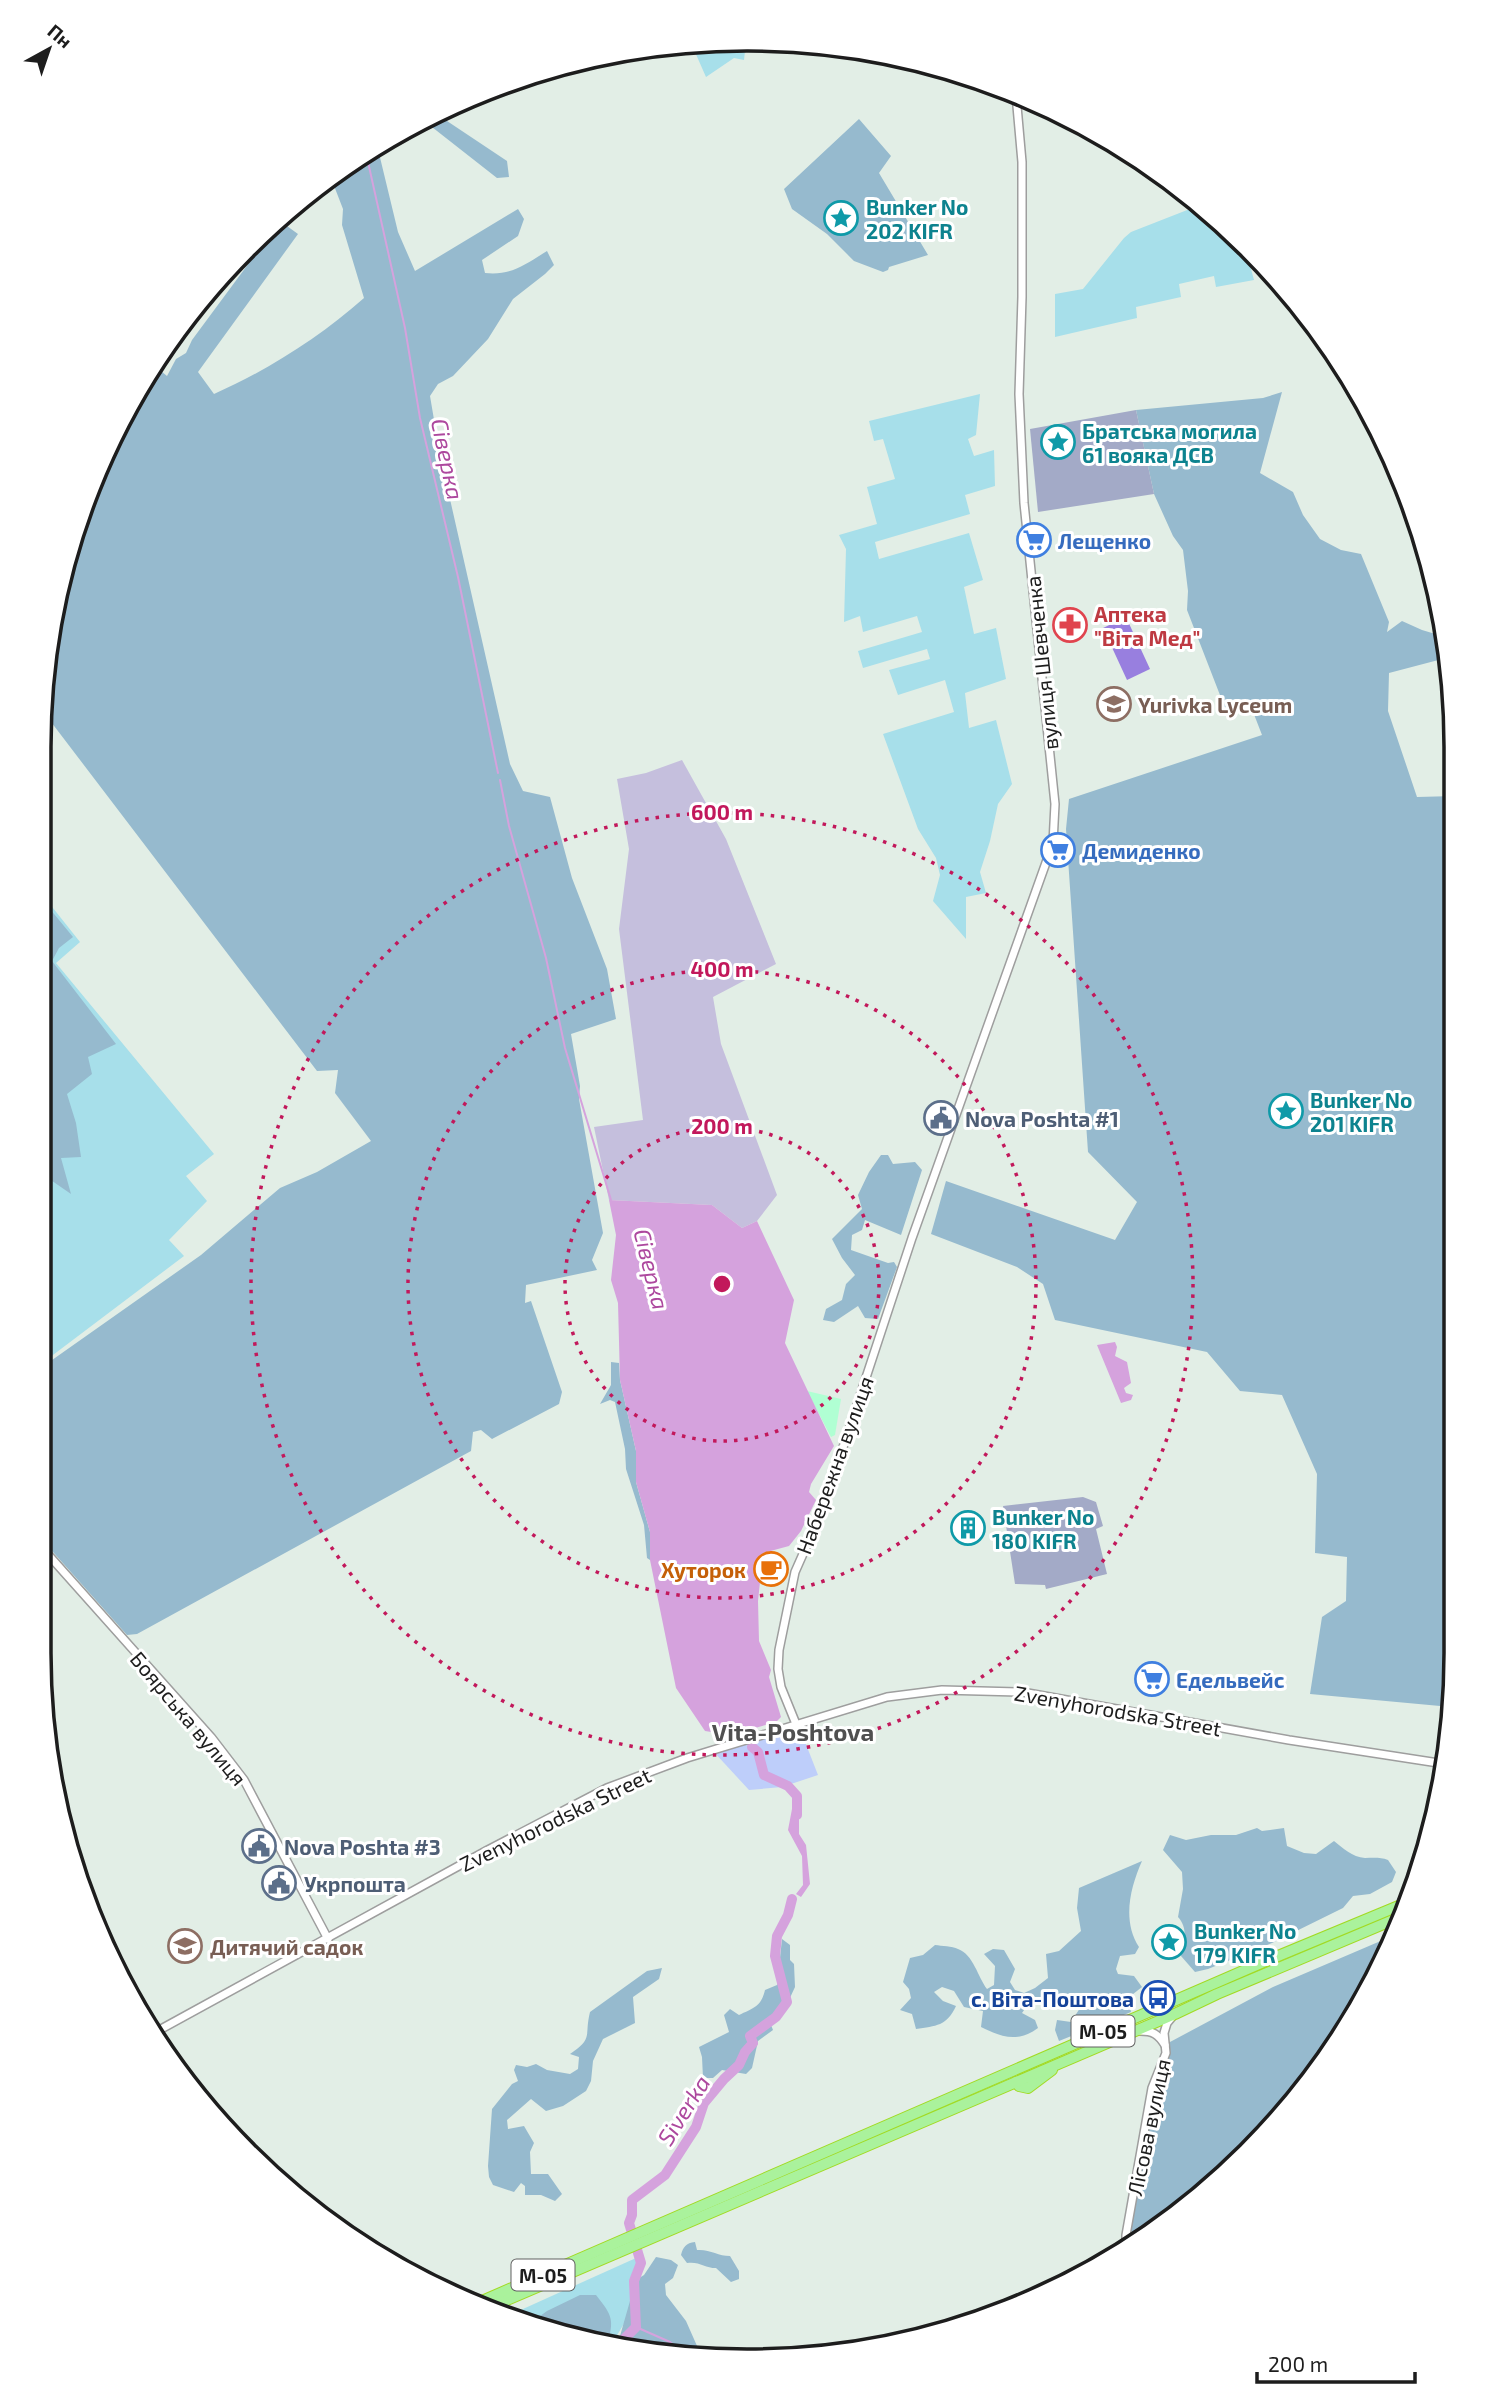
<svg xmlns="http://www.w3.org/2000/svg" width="1495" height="2400" font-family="'Exo 2',sans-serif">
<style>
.grass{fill:#a7dfea}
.forest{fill:#96bace}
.wetland{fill:#c5bfdd}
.sand{fill:#b0ffd3}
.cemetery{fill:#a3aac7}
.park{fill:#becefa}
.pitch{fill:#987fdf}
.water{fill:#d5a2dd}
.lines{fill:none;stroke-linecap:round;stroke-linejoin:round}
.stream{stroke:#d5a2dd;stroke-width:2}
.river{stroke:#d5a2dd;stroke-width:10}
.tertiary-casing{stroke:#9e9e9e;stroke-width:10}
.trunk-casing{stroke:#a2da22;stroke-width:12}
.tertiary{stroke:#fff;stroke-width:7}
.trunk{stroke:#aaf29c;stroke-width:10}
.ring{fill:none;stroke:#c2185b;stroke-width:3.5;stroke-dasharray:3.5 7}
.labels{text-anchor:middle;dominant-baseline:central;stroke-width:6;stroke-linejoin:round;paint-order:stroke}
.shield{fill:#fff;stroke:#616161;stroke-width:2}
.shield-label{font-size:19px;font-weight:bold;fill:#1d1d1d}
.culture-label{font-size:21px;font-weight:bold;fill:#0d838f;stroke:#fff;text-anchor:start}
.shop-label{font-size:21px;font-weight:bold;fill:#366cbe;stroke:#fff;text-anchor:start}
.health-label{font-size:21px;font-weight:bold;fill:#be3a42;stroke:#fff;text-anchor:start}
.street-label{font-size:21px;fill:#1d1d1d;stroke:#fff}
.education-label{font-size:21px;font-weight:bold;fill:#785e54;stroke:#fff;text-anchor:start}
.service-label{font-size:21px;font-weight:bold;fill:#4e5e75;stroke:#fff;text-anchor:start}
.food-label{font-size:21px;font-weight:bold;fill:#c56008;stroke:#fff;text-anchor:end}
.transit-label{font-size:21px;font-weight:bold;fill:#164399;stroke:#fff;text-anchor:end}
.water-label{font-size:23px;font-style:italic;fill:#ad489e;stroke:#fff}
.quarter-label{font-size:24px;font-weight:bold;fill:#505050;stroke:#fff}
.rim{fill:none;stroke:#1d1d1d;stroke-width:3.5}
.centre{fill:#c2185b;stroke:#fff;stroke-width:3.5}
.ring-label{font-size:21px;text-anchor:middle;font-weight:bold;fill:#c2185b;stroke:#fff;stroke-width:6;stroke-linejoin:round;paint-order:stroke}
</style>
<rect width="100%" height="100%" fill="#e2eee6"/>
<g class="grass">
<path d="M746 42 744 60 734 58 706 77 691 43Z"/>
<path d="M1200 205 1245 247 1254 280 1216 287 1214 276 1179 284 1181 297 1136 307 1137 318 1055 337V294L1083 289 1124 238 1131 232Z"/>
<path d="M980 394 976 435 968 439 974 456 994 450 995 486 965 495 970 514 875 542 879 559 969 533 983 580 964 587 974 634 996 628 1006 679 965 693 969 728 996 720 1012 784 998 804 990 841 980 872 986 893 966 897V939L933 901 940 875 936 858 918 829 883 734 954 712 945 680 898 695 889 670 930 659 927 649 863 668 858 651 922 632 917 616 863 632 860 616 844 622 846 549 839 535 877 524 867 487 895 479 883 439 874 441 869 421Z"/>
<path d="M45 898 80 942 56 963 214 1154 186 1176 207 1201 169 1240 184 1256 45 1361Z"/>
<path d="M636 2258 641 2263 625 2322 613 2342 519 2324 505 2317Z"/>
</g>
<g class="forest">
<path d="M439 113 447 121 507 161 509 177 497 178 423 120Z"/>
<path d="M859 119 891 156 879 173 928 255 889 267 888 270 883 272 854 261 827 234 792 209 784 189Z"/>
<path d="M377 145 398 232 415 271 518 209 524 219 518 236 482 260 485 273C511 276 526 264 547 251L554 265 545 274 513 299 488 339 453 376 438 384 430 396 440 455 510 764 523 791 550 797 572 878 607 969 616 1019 571 1034 580 1086 579 1099 603 1233 592 1260 597 1270 526 1285 525 1303 531 1301 562 1392 559 1404 492 1439 481 1430 473 1432 471 1451 137 1634 127 1635 45 1543V1365L201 1255 280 1188 317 1172 371 1141 335 1093 338 1070 317 1071 45 714V655L93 476 156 367 167 376 176 359 186 353 192 340 280 221 298 234 198 372 214 394C268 370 320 337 364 298L342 225 343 209 331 178Z"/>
<path d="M1282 392 1260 473 1293 492 1303 515 1320 539 1341 550 1361 554 1389 622 1387 632 1402 621 1422 630 1442 636 1446 658 1389 673 1388 711 1417 797 1455 796 1451 1707 1310 1694 1322 1617 1346 1601 1347 1557 1315 1553 1317 1474 1282 1395 1240 1391 1207 1352 1055 1320 1043 1284 1017 1267 931 1234 946 1181 1115 1240 1137 1202 1088 1152 1066 829 1069 799 1262 735 1250 704 1225 708 1187 610 1188 591 1183 550 1173 536 1154 494 1136 410 1263 398Z"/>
<path d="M45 903 73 937 59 948 52 961 116 1044 88 1057 92 1074 67 1094 76 1123 81 1157 61 1158 71 1194 45 1176Z"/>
<path d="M881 1155H888L893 1164 915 1162 922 1170 901 1235 865 1220 862 1230 852 1235 851 1250 888 1263 894 1262 897 1267 878 1319 865 1318 858 1306 834 1322 823 1320 826 1309 842 1300 846 1284 855 1275 842 1258 832 1239 862 1209 858 1195 869 1172Z"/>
<path d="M611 1362 619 1363 620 1380 636 1451V1482L650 1532V1560L647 1558 644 1525 626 1469 625 1449 615 1402 610 1400 600 1404 611 1385Z"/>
<path d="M1257 1828 1262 1831 1284 1828 1287 1846 1304 1853 1316 1854 1334 1841C1343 1848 1352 1857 1365 1858 1373 1858 1380 1857 1388 1860L1396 1872 1392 1882 1370 1894 1353 1896 1343 1908 1272 1943 1208 1969 1195 1972 1181 1956C1185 1942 1188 1928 1178 1917L1183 1889 1182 1872 1163 1850 1170 1835 1186 1840 1211 1835H1236Z"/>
<path d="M1142 1861C1130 1888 1122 1921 1139 1947L1135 1954 1120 1956 1116 1969 1118 1974 1134 1976 1142 1987 1128 1998 1131 2012 1059 2041 1055 2030 1057 2020 1071 2022 1082 2005 1075 1999 1053 1998 1043 2006 1031 2000 1022 2013 1035 2020 1038 2028C1018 2043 1001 2037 981 2027L983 2011 964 2007 954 1991 942 1987 934 1992 943 2001 956 2006C947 2026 936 2026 916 2029L912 2014 900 2010 911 1998 909 1989 903 1982 910 1958 923 1955 935 1945C942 1946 952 1946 958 1949 973 1954 978 1977 987 1989L994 1985 995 1966 984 1954 993 1949 1004 1950 1015 1969 1010 1982 1015 1990 1024 1993 1035 1988 1048 1978 1046 1954 1059 1951 1081 1931 1077 1908 1079 1888Z"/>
<path d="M1397 1934 1310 2084 1215 2185 1141 2242 1125 2251 1155 2090 1168 2060 1170 2042 1273 1987Z"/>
<path d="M782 1939 790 1945V1960L794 1964 795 1987 782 2015 771 2025 773 2030 758 2041 752 2068 746 2074 722 2070 713 2078H703L702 2057 699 2047 729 2032 724 2015 730 2009 739 2015C753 2008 761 2007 765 1990L777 1985 783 1975 780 1958Z"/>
<path d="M662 1968 659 1979 633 1997 635 2023 603 2039 593 2061 591 2081 586 2091 563 2106 546 2111 531 2099 507 2120 508 2129 524 2126 534 2143 530 2152 531 2174H548L562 2194 555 2201 541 2195H525V2186L521 2183 514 2192 493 2185 489 2177 488 2166 492 2109 512 2084 518 2081 514 2070 516 2065 527 2067 536 2064 547 2070 570 2074 578 2069 579 2057 570 2054C594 2038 584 2036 590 2012L647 1971Z"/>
<path d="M695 2242 697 2250C710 2249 718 2256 730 2256L739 2271V2279L731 2282 716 2268C705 2268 699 2261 687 2263L681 2255C683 2247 686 2243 695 2242Z"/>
<path d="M656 2257 671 2260 678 2265 673 2278 665 2284 666 2295 686 2321 701 2355 707 2360 618 2343 636 2280 644 2275Z"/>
<path d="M580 2295H596C610 2313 615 2318 608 2341L528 2325 547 2311Z"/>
</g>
<path class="wetland" d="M682 760 726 839 776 964 713 997 721 1044 777 1195 757 1221 742 1228 712 1205 609 1200 594 1127 643 1120 619 929 629 849 617 779 646 773Z"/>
<path class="sand" d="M807 1391 841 1399 835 1435 831 1437Z"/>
<g class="cemetery">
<path d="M1136 410 1154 494 1038 512 1030 429Z"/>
<path d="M1083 1497 1096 1502 1103 1526 1096 1529 1107 1574 1046 1589 1045 1585 1015 1584 1003 1506Z"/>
</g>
<path class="park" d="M800 1729 818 1775 782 1787 749 1790 713 1751Z"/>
<path class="pitch" d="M1126 617 1150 669 1127 680 1103 628Z"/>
<g class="water">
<path d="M609 1200 712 1205 742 1228 757 1221 794 1300 785 1343 834 1446 811 1484 809 1492 816 1500 801 1531 789 1546 763 1553 758 1601 759 1641 771 1670 769 1677 781 1717 776 1722 730 1735 705 1731 676 1688 650 1560V1532L636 1482V1451L620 1380 618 1303 611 1280 616 1235Z"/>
<path d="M1115 1342 1117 1347 1115 1356 1127 1362 1131 1383 1124 1388 1126 1393 1133 1395 1131 1400 1121 1403 1097 1345Z"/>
<path d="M799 1803 802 1804 801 1815 799 1817V1834L806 1845 810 1884 801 1897 796 1894 803 1885 802 1856 788 1830 792 1809Z"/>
</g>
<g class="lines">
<g class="stream">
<path d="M366 153 405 328 420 418 458 577 498 773"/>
<path d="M500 780 509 826 546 958 565 1048 611 1200"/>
<path d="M636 2327 670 2342 688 2357"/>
</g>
<g class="river">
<path d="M752 1747 758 1752 764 1775 788 1786 797 1796V1815"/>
<path d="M619 2344 636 2327 634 2281 641 2263 629 2223 632 2215V2200L665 2175 696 2127 704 2103 724 2079 739 2065 745 2052 753 2043 750 2036 776 2017 787 2002 775 1956 777 1936 788 1915 792 1899"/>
</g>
<g class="tertiary-casing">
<g id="tertiary">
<path d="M45 1551 211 1737 244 1780 328 1939"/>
<path d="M796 1724 781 1687 778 1669 779 1650 795 1572 822 1511 912 1238 1053 843 1055 804 1024 503 1019 394 1022 297V162L1016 95"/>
<path d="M1140 2031C1153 2031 1158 2034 1165 2045"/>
<path d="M152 2034 486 1851 607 1788 687 1758 887 1697 942 1690 1022 1692 1289 1740 1445 1764"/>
<path d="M1126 2250V2235L1152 2088 1166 2053 1164 2033 1167 2023 1172 2017"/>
</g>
</g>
<g class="trunk-casing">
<g id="trunk">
<path d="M1016 2082 1019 2086 1028 2088 1052 2070"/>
<path d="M475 2304 1266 1961 1408 1902"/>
<path d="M486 2309 1175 2014 1217 1994 1405 1915"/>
</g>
</g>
<use href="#tertiary" class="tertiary"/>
<use href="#trunk" class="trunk"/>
</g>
<g class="ring">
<circle cx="722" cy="1284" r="157"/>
<circle cx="722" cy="1284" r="314"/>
<circle cx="722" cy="1284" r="471"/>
</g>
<defs>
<g id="sight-ring" transform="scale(1.75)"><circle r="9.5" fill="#fff" stroke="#0f9aa8" stroke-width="1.5"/><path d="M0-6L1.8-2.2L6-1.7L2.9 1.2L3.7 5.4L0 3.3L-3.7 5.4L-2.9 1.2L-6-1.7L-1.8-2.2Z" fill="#0f9aa8"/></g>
<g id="supermarket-ring" transform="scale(1.75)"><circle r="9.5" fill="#fff" stroke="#3f7fe0" stroke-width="1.5"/><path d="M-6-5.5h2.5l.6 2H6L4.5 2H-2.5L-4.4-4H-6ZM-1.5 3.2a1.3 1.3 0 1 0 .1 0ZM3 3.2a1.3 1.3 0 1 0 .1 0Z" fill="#3f7fe0"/></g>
<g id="pharmacy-ring" transform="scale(1.75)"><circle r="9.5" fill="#fff" stroke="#e0444e" stroke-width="1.5"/><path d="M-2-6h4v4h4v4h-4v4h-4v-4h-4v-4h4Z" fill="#e0444e"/></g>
<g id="school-ring" transform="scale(1.75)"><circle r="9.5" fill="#fff" stroke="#8d6e63" stroke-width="1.5"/><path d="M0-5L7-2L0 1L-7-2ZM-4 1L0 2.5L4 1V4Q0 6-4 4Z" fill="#8d6e63"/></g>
<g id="civic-ring" transform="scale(1.75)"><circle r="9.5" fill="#fff" stroke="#5c6f8a" stroke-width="1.5"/><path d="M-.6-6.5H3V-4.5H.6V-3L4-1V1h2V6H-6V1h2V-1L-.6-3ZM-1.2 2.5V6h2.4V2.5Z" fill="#5c6f8a"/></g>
<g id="building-ring" transform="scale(1.75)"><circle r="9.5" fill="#fff" stroke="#0f9aa8" stroke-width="1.5"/><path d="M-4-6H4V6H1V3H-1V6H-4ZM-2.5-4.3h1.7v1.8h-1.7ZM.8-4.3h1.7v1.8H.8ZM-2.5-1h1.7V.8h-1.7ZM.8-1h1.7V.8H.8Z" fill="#0f9aa8"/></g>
<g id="cafe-ring" transform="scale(1.75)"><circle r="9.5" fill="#fff" stroke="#e8710a" stroke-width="1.5"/><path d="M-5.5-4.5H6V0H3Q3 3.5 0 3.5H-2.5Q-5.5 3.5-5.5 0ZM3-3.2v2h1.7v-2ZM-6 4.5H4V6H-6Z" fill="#e8710a"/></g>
<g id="bus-ring" transform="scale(1.75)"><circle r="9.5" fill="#fff" stroke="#1a4fb4" stroke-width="1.5"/><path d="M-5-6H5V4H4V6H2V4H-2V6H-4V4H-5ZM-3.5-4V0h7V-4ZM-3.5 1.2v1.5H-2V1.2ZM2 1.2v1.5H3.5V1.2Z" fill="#1a4fb4"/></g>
</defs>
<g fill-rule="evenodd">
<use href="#sight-ring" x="841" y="218"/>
<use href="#sight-ring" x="1058" y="442"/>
<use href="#supermarket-ring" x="1034" y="540"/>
<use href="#pharmacy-ring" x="1070" y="625"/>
<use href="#school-ring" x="1114" y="704"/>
<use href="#supermarket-ring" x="1058" y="850"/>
<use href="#sight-ring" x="1286" y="1111"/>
<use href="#civic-ring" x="941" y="1118"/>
<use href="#building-ring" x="968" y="1528"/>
<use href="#cafe-ring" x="771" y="1569"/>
<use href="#supermarket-ring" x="1152" y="1679"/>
<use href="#civic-ring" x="259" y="1846"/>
<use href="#civic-ring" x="279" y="1883"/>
<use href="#sight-ring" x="1169" y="1942"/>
<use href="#school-ring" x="185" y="1946"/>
<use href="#bus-ring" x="1158" y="1998"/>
</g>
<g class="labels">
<g class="shield">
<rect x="1071.5" y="2015.5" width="63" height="31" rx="5"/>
<rect x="511.5" y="2259.5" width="63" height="31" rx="5"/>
</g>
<g class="shield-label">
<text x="1103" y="2031">М-05</text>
<text x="543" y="2275">М-05</text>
</g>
<g class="culture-label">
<text x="866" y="206">Bunker No<tspan x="866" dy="24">202 KIFR</tspan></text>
<text x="1082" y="430">Братська могила<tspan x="1082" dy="24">61 вояка ДСВ</tspan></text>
<text x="1310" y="1099">Bunker No<tspan x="1310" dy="24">201 KIFR</tspan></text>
<text x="992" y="1516">Bunker No<tspan x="992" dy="24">180 KIFR</tspan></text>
<text x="1194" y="1930">Bunker No<tspan x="1194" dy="24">179 KIFR</tspan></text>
</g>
<g class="shop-label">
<text x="1058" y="540">Лещенко</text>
<text x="1082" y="850">Демиденко</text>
<text x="1176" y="1679">Едельвейс</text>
</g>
<g class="health-label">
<text x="1094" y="613">Аптека<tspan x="1094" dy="24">"Віта Мед"</tspan></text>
</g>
<g class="street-label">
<text transform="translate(1041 663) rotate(-96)">вулиця Шевченка</text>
<text transform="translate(834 1465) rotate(-70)">Набережна вулиця</text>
<text transform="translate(1118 1710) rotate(10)">Zvenyhorodska Street</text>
<text transform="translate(189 1718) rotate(50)">Боярська вулиця</text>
<text transform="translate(555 1819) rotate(-26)">Zvenyhorodska Street</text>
<text transform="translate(1148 2127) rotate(-78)">Лісова вулиця</text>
</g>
<g class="education-label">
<text x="1138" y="704">Yurivka Lyceum</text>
<text x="210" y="1946">Дитячий садок</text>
</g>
<g class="service-label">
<text x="965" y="1118">Nova Poshta #1</text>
<text x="284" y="1846">Nova Poshta #3</text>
<text x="304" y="1883">Укрпошта</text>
</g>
<g class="food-label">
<text x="746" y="1569">Хуторок</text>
</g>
<g class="transit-label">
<text x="1134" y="1998">с. Віта-Поштова</text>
</g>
<g class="water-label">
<text transform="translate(448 459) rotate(78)">Сіверка</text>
<text transform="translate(652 1269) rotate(76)">Сіверка</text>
<text transform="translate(683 2110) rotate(-58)">Siverka</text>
</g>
<g class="quarter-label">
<text x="793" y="1731">Vita-Poshtova</text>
</g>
</g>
<path d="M0 0H1495V2400H0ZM747 51H748A696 696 0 0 1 1444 747V1653A696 696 0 0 1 748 2349H747A696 696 0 0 1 51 1653V747A696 696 0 0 1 747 51Z" fill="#fff" fill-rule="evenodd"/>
<path class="rim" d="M747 51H748A696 696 0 0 1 1444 747V1653A696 696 0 0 1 748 2349H747A696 696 0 0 1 51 1653V747A696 696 0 0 1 747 51Z"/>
<circle cx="722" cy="1284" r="10" class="centre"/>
<g class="ring-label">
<text x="722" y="820">600 m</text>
<text x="722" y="977">400 m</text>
<text x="722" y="1134">200 m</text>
</g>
<g transform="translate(49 49) rotate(40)" stroke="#ffffff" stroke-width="5" paint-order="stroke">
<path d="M0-5L12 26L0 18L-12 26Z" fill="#1d1d1d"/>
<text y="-10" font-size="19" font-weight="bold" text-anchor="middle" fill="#1d1d1d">Пн</text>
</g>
<path d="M1257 2372v10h158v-10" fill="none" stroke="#1d1d1d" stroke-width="3.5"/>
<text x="1268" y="2372" font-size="21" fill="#1d1d1d" stroke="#ffffff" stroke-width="5" paint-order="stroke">200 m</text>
</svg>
